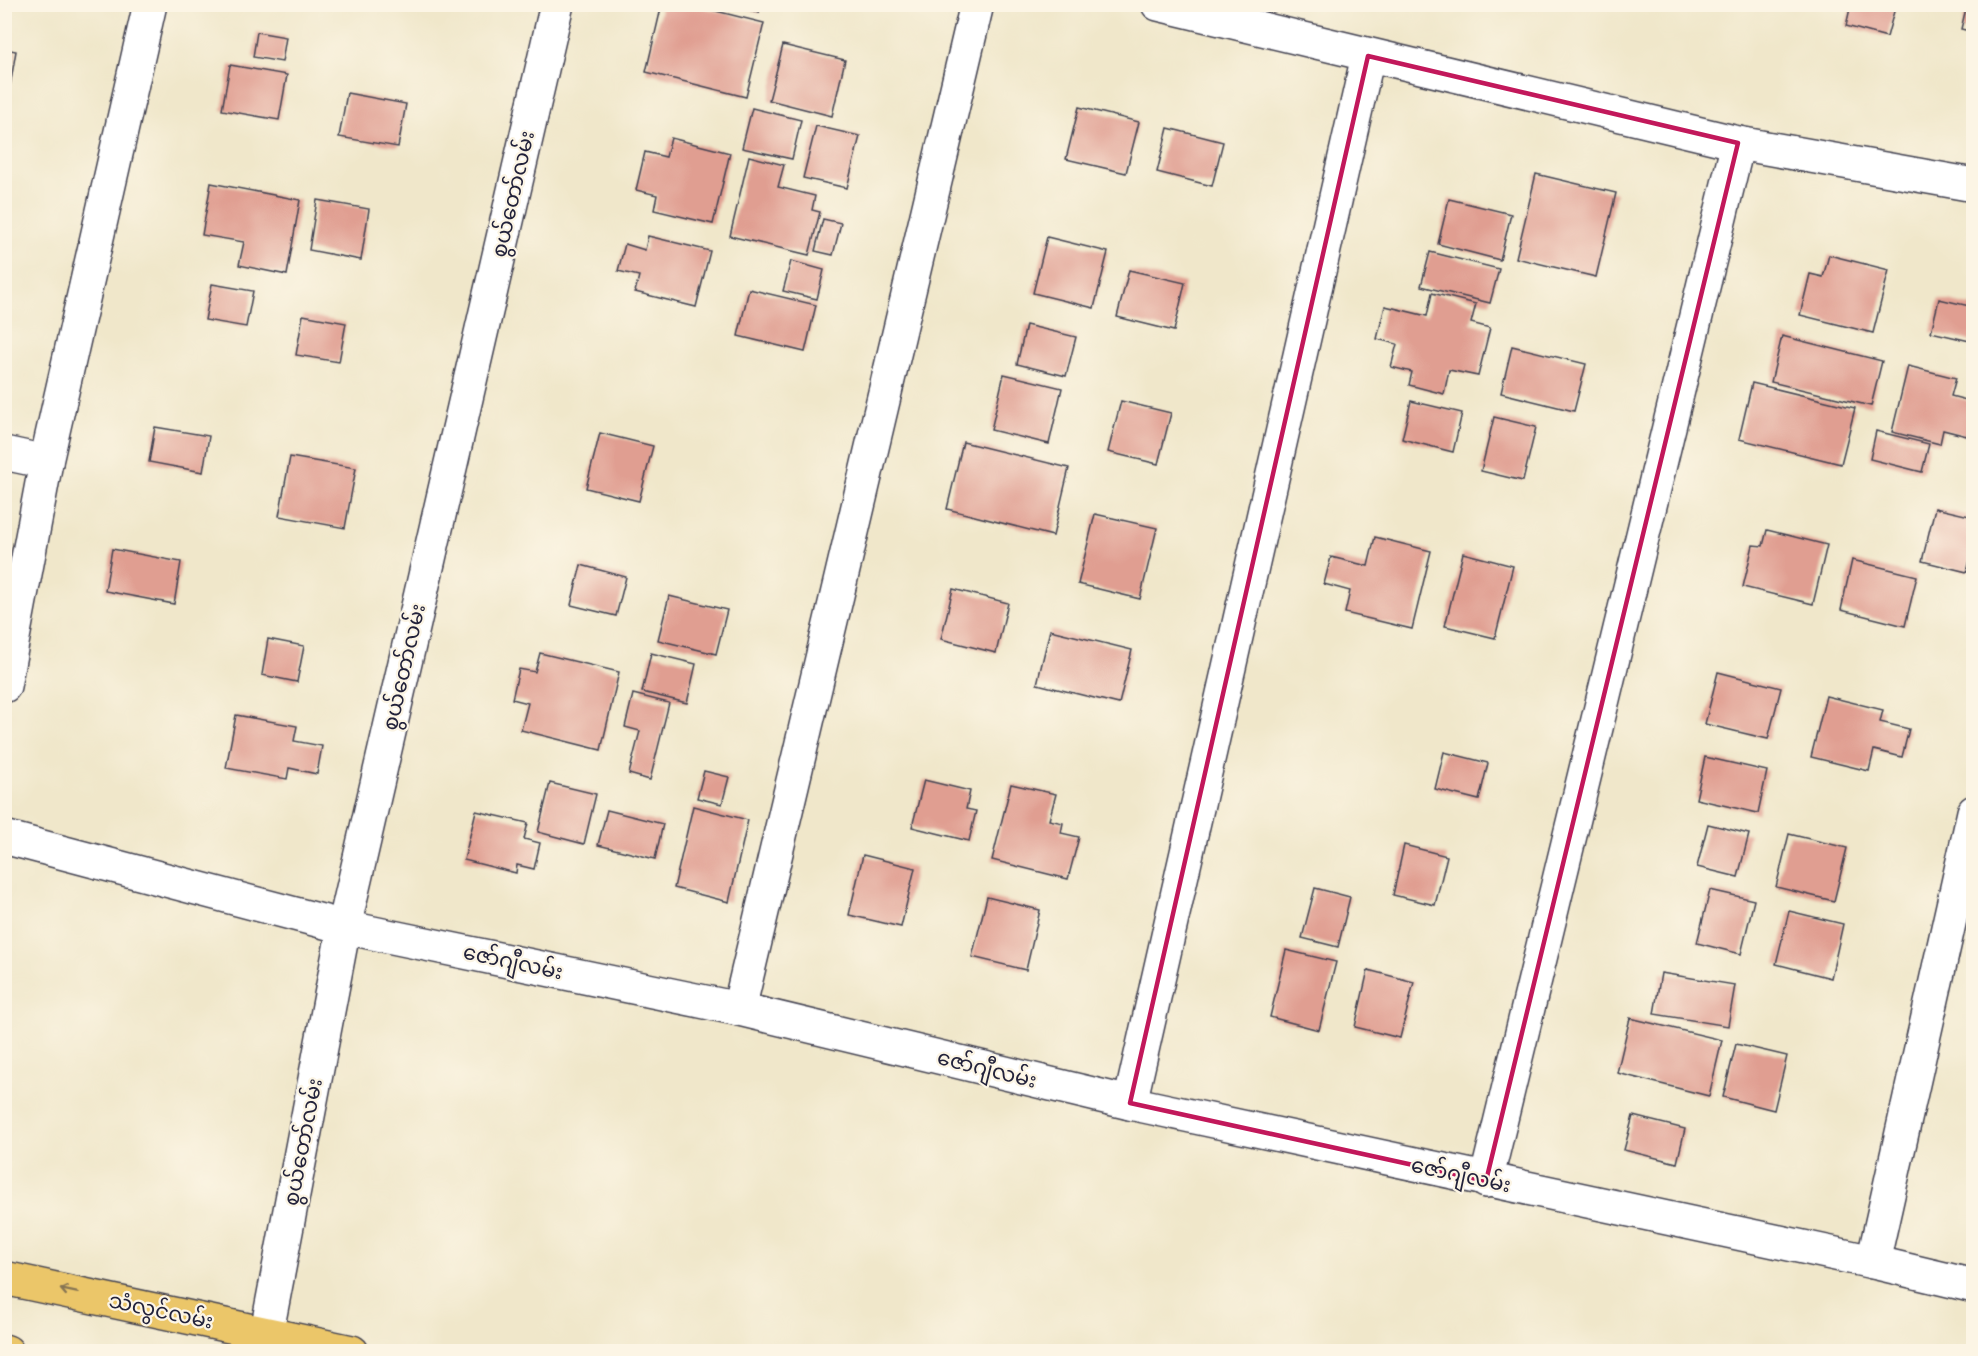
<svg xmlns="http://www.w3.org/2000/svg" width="1978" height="1356" font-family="Caveat,'Noto Sans Myanmar',sans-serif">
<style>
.building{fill:#e09e91}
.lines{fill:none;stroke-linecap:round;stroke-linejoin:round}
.minor-casing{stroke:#414050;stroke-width:36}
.major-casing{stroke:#414050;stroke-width:36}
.minor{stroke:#fff;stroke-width:33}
.major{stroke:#ebc669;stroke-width:33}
.oneway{stroke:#867452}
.marked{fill:none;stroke:#c2185b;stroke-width:4.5;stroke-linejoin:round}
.labels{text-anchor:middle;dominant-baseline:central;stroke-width:4.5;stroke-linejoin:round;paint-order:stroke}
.street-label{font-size:21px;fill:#22223b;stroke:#fcf5e5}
</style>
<rect width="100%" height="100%" fill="#fcf5e5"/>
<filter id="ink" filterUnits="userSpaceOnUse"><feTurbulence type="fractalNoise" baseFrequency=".0167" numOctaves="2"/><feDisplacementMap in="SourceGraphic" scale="12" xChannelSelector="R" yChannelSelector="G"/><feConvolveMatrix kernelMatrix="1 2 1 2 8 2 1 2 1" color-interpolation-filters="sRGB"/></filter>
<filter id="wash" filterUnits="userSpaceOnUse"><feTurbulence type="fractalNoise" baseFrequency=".008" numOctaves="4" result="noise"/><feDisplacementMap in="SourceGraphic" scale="24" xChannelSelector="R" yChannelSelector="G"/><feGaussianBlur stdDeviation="1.35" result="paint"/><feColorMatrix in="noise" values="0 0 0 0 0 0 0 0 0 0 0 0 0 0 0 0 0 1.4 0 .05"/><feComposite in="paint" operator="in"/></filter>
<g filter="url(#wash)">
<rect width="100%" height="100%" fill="#f0e7ca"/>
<g id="blocks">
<g class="building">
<path d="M662 4H688L764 23 746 97 646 72Z"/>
<path d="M730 4H761L759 13Z"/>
<path d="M1851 4H1896L1887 37 1846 26Z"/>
<path d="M1967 4H1974V32L1961 29Z"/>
<path d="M257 32 286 37 282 62 253 57Z"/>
<path d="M783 45 845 60 832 116 769 100Z"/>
<path d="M5 49 16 51 9 92H5Z"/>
<path d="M230 65 287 75 279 120 222 110Z"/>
<path d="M347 93 406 104 398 147 339 137Z"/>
<path d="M1079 107 1139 122 1126 173 1066 159Z"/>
<path d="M752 108 801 120 792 159 742 148Z"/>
<path d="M816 126 860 136 847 188 803 178Z"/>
<path d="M1168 128 1223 142 1212 186 1157 172Z"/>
<path d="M671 138 730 153 713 224 654 210 657 195 636 190 645 152 666 157Z"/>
<path d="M749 156 784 165 778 187 815 196 812 210 820 212 809 255 730 236Z"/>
<path d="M1536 174 1616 193 1596 277 1516 258Z"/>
<path d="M211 183 300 200 287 275 239 265 244 242 202 235Z"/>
<path d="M1449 199 1511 214 1500 260 1438 244Z"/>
<path d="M317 200 369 209 361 260 309 250Z"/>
<path d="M823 219 841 223 833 255 815 251Z"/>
<path d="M648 236 710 251 696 307 635 292 639 276 618 271 625 244 645 250Z"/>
<path d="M1047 237 1108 252 1094 308 1033 293Z"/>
<path d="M1430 252 1499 269 1490 303 1421 286Z"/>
<path d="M1829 255 1889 270 1873 333 1800 315 1810 274 1823 277Z"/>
<path d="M791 261 824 270 817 299 783 291Z"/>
<path d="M1129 270 1185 283 1174 331 1117 317Z"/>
<path d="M212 284 253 291 246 327 205 320Z"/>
<path d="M749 289 816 305 805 352 738 336Z"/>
<path d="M1432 293 1476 304 1471 323 1490 328 1478 376 1449 370 1444 394 1409 385 1412 372 1391 367 1397 344 1377 339 1385 306 1427 316Z"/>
<path d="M1939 299 1974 307V342L1931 332Z"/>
<path d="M303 315 346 323 339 362 296 355Z"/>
<path d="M1026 325 1076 337 1066 376 1017 364Z"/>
<path d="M1782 336 1882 361 1871 406 1771 382Z"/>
<path d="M1512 346 1586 364 1574 411 1501 393Z"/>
<path d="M1908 366 1956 378 1951 396 1974 402V409L1967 436 1943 430 1940 444 1892 432Z"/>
<path d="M1004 374 1062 388 1049 444 991 430Z"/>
<path d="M1752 383 1855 408 1841 464 1739 439Z"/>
<path d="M1121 401 1171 413 1158 464 1108 452Z"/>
<path d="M1411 401 1462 413 1453 452 1402 439Z"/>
<path d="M1494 417 1536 427 1523 481 1481 471Z"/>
<path d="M155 427 209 436 203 472 149 462Z"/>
<path d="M1876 431 1929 444 1922 472 1870 459Z"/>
<path d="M600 433 653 446 639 501 586 488Z"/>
<path d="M963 442 1069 468 1053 536 947 509Z"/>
<path d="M290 457 356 468 345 528 279 516Z"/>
<path d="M1935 508 1974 517V544L1967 572 1922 561Z"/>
<path d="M1095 514 1157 528 1140 599 1078 584Z"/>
<path d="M1767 530 1827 545 1813 604 1743 587 1753 545 1763 546Z"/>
<path d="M1375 537 1431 551 1412 629 1345 613 1350 591 1324 584 1331 557 1368 566Z"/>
<path d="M112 549 181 562 174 604 105 591Z"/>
<path d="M1463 553 1513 566 1495 638 1445 626Z"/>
<path d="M1852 560 1917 576 1905 626 1841 610Z"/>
<path d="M581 565 626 577 616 616 571 605Z"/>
<path d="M953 589 1008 603 996 653 941 639Z"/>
<path d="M669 596 727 610 716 654 658 640Z"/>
<path d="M1050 630 1132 650 1119 704 1037 684Z"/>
<path d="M268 639 304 646 297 682 262 675Z"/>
<path d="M540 653 619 672 601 750 521 730 528 703 512 699 519 669 535 672Z"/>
<path d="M651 653 696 664 687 703 642 692Z"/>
<path d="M1718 672 1781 688 1768 739 1705 724Z"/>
<path d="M633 694 669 703 650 780 629 774 640 731 625 727Z"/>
<path d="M1826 696 1883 710 1880 722 1909 729 1902 757 1874 750 1869 771 1811 757Z"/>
<path d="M236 715 297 726 294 741 322 746 317 774 289 768 287 779 226 768Z"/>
<path d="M1444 752 1488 763 1479 800 1435 789Z"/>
<path d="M1705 757 1767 771 1758 813 1696 799Z"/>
<path d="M704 771 729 777 722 804 697 798Z"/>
<path d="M924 780 970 791 966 809 976 811 969 841 912 827Z"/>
<path d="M550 783 596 794 584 844 538 832Z"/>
<path d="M1011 784 1056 794 1049 820 1063 823 1061 833 1079 837 1068 879 992 860Z"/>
<path d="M693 806 748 820 729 902 674 888Z"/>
<path d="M607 810 663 824 655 859 598 845Z"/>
<path d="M476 811 528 823 524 839 540 843 534 869 517 865 516 873 464 860Z"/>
<path d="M1708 824 1749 834 1738 877 1697 867Z"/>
<path d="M1789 834 1847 848 1834 901 1776 887Z"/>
<path d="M1404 845 1447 856 1435 905 1393 895Z"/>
<path d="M863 855 915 868 901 927 849 915Z"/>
<path d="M1315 888 1350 897 1338 947 1302 938Z"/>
<path d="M1710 890 1754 900 1741 954 1697 943Z"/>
<path d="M987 897 1040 910 1026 970 972 957Z"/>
<path d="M1789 911 1843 924 1831 978 1776 964Z"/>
<path d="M1286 950 1336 962 1319 1030 1270 1017Z"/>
<path d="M1368 970 1414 982 1400 1038 1355 1027Z"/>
<path d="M1661 973 1735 985 1728 1026 1654 1014Z"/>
<path d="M1630 1018 1722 1040 1709 1096 1617 1073Z"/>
<path d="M1736 1044 1787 1056 1774 1110 1723 1097Z"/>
<path d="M1633 1116 1685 1129 1677 1163 1624 1150Z"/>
</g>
</g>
</g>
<g filter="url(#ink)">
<use href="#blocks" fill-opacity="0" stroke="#414050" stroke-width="1.5"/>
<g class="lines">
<g class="minor-casing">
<g id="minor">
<path d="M1158 4 1738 143 1974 185"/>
<path d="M4 453 46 462"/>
<path d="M4 686 46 462 150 4"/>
<path d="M4 837 344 927 739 1009 1130 1103 1873 1262 1974 1286"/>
<path d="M739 1009 977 4"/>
<path d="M1130 1103 1368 56"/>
<path d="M1486 1181 1738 143"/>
<path d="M1873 1262 1974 812"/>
<path d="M263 1352 344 927 557 4"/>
</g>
</g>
<g class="major-casing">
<g id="major">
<path d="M4 1278 352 1352"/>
<path d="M4 1351 7 1352"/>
</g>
</g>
<use href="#minor" class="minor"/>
<use href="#major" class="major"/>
</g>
<defs><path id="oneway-shaft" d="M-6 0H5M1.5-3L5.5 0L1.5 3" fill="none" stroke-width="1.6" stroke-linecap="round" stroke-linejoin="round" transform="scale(1.5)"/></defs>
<use class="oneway" href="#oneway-shaft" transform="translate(69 1291) rotate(-168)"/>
</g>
<path class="marked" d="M1368 56 1738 143 1486 1181 1130 1103Z"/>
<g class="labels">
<g class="street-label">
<text transform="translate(513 194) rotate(-77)">စွယ်တော်လမ်း</text>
<text transform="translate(404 667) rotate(-77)">စွယ်တော်လမ်း</text>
<text transform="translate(513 962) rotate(12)">ဇော်ဂျီလမ်း</text>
<text transform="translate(987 1069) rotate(14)">ဇော်ဂျီလမ်း</text>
<text transform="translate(303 1142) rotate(-79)">စွယ်တော်လမ်း</text>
<text transform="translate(1461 1175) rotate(12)">ဇော်ဂျီလမ်း</text>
<text transform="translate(161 1311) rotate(12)">သံလွင်လမ်း</text>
</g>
</g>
<rect width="1978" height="1356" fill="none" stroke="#fcf5e5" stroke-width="24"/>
</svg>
